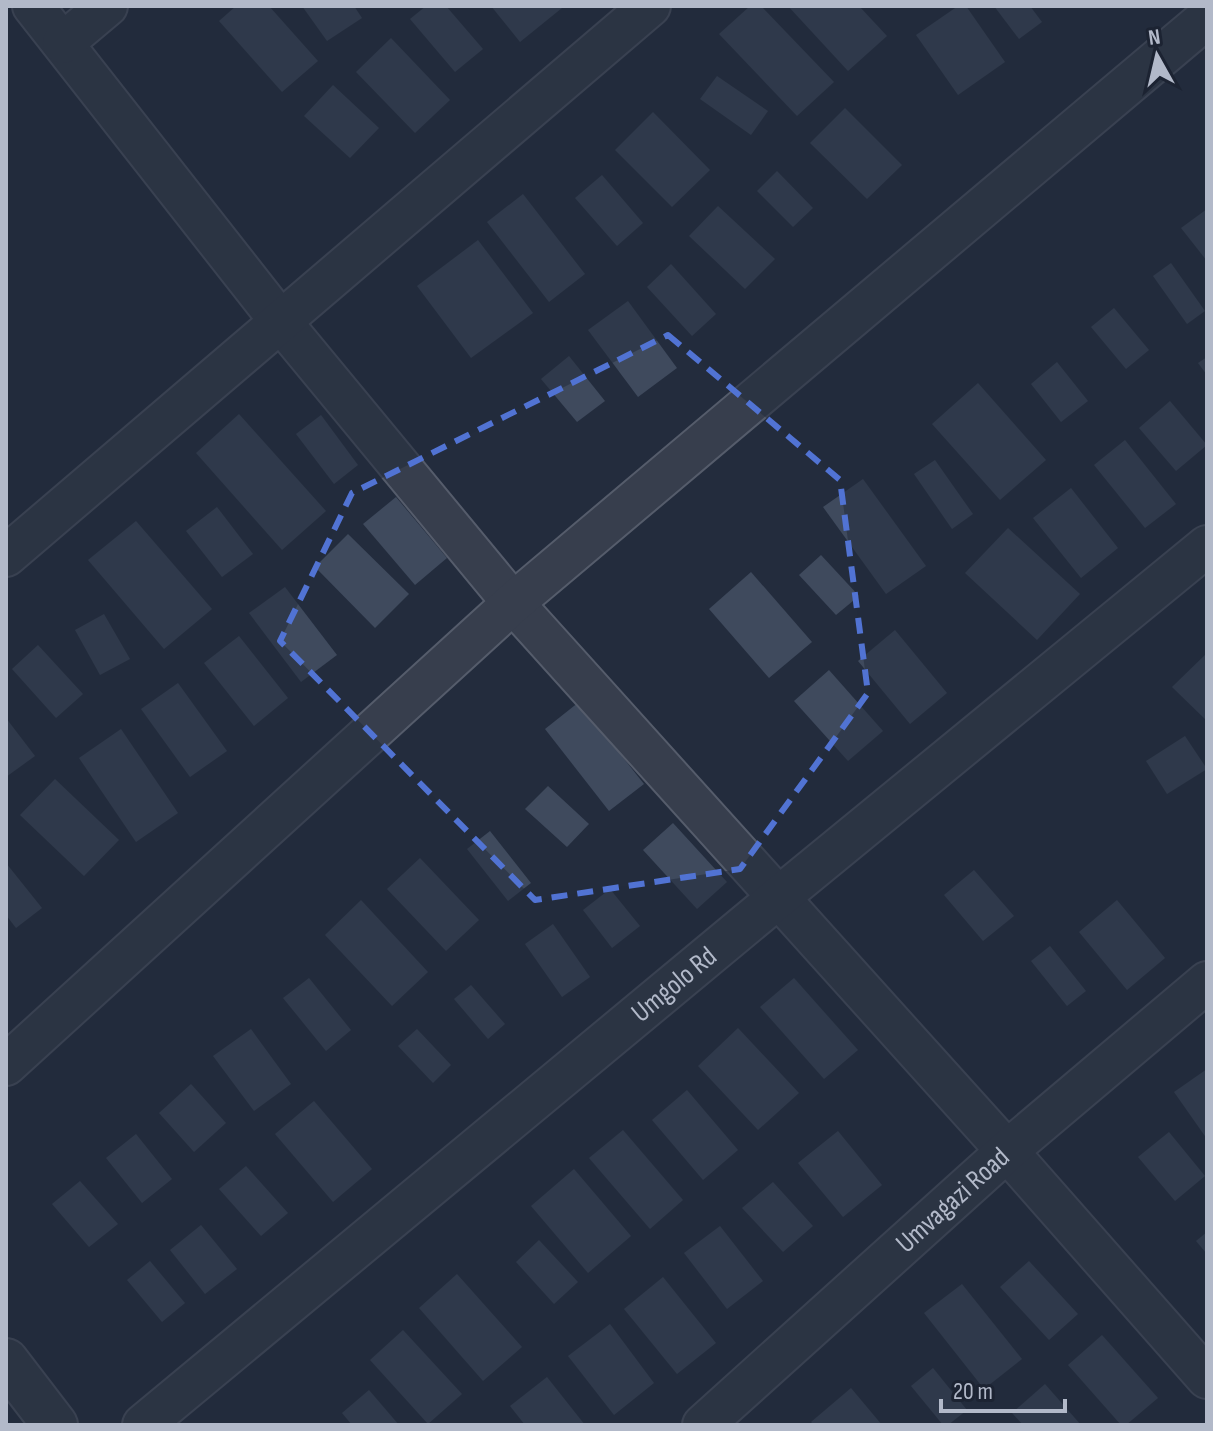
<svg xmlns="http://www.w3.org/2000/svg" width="1213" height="1431" font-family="'Sofia Sans Condensed',sans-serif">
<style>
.building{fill:#3f4a5d}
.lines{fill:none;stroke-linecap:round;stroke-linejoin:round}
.minor-casing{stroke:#555c6b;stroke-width:44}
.tertiary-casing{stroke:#555c6b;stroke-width:48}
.minor{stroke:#373e4d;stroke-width:40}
.tertiary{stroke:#373e4d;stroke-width:44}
.marked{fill:none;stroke:#5173d3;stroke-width:6;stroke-dasharray:16 10;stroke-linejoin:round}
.labels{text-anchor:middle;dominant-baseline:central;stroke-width:7;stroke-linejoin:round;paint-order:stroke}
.street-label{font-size:28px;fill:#b2b9c9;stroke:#1c2332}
</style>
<rect width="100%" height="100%" fill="#232c3d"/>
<g class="building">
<path d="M236 6H269L318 61 282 92 219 21Z"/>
<path d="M302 6H354L362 18 327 41Z"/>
<path d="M426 6H446L483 49 455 72 410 19Z"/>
<path d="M491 6H560L562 8 520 42Z"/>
<path d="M750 6H761L834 82 797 116 719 34Z"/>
<path d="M788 6H859L887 36 848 71Z"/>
<path d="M958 6H966L1005 62 958 95 916 35Z"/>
<path d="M994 6H1030L1042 22 1019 39Z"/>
<path d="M391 38 450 100 415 133 356 72Z"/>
<path d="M717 76 768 111 751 135 700 99Z"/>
<path d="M333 85 379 128 350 158 304 116Z"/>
<path d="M845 108 902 165 867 199 810 143Z"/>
<path d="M653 112 710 170 672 207 615 150Z"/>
<path d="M777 171 813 208 793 227 757 191Z"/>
<path d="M602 175 643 223 617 246 575 198Z"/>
<path d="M523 194 585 274 549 302 487 222Z"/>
<path d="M718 206 775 259 745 289 689 236Z"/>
<path d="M1207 209V261L1181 228Z"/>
<path d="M478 240 533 313 471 358 417 286Z"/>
<path d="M1171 263 1205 311 1187 324 1153 276Z"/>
<path d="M671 264 716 314 692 336 647 287Z"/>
<path d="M628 301 677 368 638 397 588 330Z"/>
<path d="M1114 308 1149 350 1126 369 1091 327Z"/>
<path d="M569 356 605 401 577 422 541 379Z"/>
<path d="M1207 357V375L1198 363Z"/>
<path d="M1057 362 1088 401 1061 422 1031 384Z"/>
<path d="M978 383 1046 460 1000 500 932 424Z"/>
<path d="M1170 401 1207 445 1176 471 1139 428Z"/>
<path d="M239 414 326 511 282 550 196 453Z"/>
<path d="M321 415 358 465 334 484 296 434Z"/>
<path d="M1125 440 1176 504 1145 528 1094 465Z"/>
<path d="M935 460 973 514 952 529 914 474Z"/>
<path d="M863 479 926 566 886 594 823 507Z"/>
<path d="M1071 488 1118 548 1081 578 1033 518Z"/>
<path d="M396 497 447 558 415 585 363 524Z"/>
<path d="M217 507 253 554 222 577 186 531Z"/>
<path d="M136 521 212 609 164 649 88 560Z"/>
<path d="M1008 528 1080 594 1037 640 965 573Z"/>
<path d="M348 534 409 594 375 628 315 567Z"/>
<path d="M821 555 859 596 836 615 799 575Z"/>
<path d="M751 572 812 642 769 678 709 609Z"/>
<path d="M285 587 337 655 301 682 249 613Z"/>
<path d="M104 614 130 659 100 675 75 630Z"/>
<path d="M895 630 947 693 910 724 858 661Z"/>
<path d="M239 636 288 698 254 726 204 663Z"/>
<path d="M38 645 83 694 56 718 12 669Z"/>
<path d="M1207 653V721L1172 687Z"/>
<path d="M829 670 883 731 848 761 794 701Z"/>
<path d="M178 683 227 751 190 777 141 709Z"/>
<path d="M579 702 644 784 609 811 545 729Z"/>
<path d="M6 718 35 756 6 777Z"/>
<path d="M121 729 178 813 136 842 79 758Z"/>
<path d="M1185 736 1207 769 1167 794 1146 761Z"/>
<path d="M55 779 119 840 84 876 20 815Z"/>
<path d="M548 786 589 824 567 847 525 809Z"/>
<path d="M673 823 727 882 697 909 643 850Z"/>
<path d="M490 831 531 883 508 901 467 849Z"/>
<path d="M420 858 479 920 446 951 387 889Z"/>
<path d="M6 863 42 908 16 928 6 915Z"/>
<path d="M974 870 1014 916 983 941 944 895Z"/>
<path d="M610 889 640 926 612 948 583 910Z"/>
<path d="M361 900 428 972 392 1006 325 935Z"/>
<path d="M1117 900 1165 958 1127 990 1079 932Z"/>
<path d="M553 924 590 977 562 997 525 944Z"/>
<path d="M1050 946 1086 991 1067 1006 1031 961Z"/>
<path d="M309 978 351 1030 326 1051 283 998Z"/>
<path d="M794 978 858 1050 824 1079 760 1007Z"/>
<path d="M471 985 505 1024 488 1039 454 999Z"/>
<path d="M738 1028 799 1093 758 1130 698 1066Z"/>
<path d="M251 1029 291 1084 254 1111 213 1056Z"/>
<path d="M417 1029 451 1065 433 1083 398 1046Z"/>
<path d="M1207 1069V1139L1174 1092Z"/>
<path d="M191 1084 226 1123 194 1152 159 1113Z"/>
<path d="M687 1090 738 1150 703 1180 652 1120Z"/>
<path d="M314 1101 372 1169 333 1202 275 1134Z"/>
<path d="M623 1130 683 1200 650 1229 589 1158Z"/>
<path d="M838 1131 882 1185 843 1217 798 1163Z"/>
<path d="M1169 1132 1205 1176 1175 1201 1138 1157Z"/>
<path d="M136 1134 172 1179 142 1203 106 1158Z"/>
<path d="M246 1166 288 1213 261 1236 219 1189Z"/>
<path d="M574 1169 631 1236 588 1273 531 1206Z"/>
<path d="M80 1181 118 1224 89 1247 52 1204Z"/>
<path d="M773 1182 813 1226 783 1252 742 1208Z"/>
<path d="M201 1225 237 1269 205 1294 170 1250Z"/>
<path d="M720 1226 763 1281 727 1309 684 1253Z"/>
<path d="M1207 1232V1254L1196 1241Z"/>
<path d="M539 1240 578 1282 554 1304 516 1262Z"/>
<path d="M150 1261 185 1303 162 1322 127 1280Z"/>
<path d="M1029 1261 1078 1314 1049 1340 1000 1287Z"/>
<path d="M457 1274 522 1347 483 1381 419 1308Z"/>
<path d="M663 1277 716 1343 677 1374 624 1309Z"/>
<path d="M962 1284 1022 1359 984 1389 924 1313Z"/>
<path d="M610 1324 654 1383 614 1415 568 1356Z"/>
<path d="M403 1330 462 1394 428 1424 370 1360Z"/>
<path d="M1102 1335 1158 1398 1126 1425H1121L1068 1365Z"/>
<path d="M933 1368 967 1410 948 1425H943L911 1386Z"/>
<path d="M547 1377 585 1425H525L510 1406Z"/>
<path d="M1045 1384 1081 1425H1023L1012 1413Z"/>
<path d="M851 1388 882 1425H814L811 1422Z"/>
<path d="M369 1390 399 1425H352L342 1413Z"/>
</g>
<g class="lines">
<g class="minor-casing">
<g id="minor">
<path d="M33 6 281 322 513 603 1007 1151 1207 1378"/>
<path d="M63 43 107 6"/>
<path d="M6 556 650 6"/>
<path d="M6 1065 513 603 1207 18"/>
<path id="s1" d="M143 1425 779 897 1207 546"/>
<path id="s2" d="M703 1425 1007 1151 1207 982"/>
</g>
</g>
<g class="tertiary-casing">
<path id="tertiary" d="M6 1361 55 1425"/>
</g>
<use href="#minor" class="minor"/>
<use href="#tertiary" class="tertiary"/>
</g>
<path d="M0 0H1213V1431H0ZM668 335 840 480 868 693 740 869 535 900 280 641 352 493Z" fill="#232c3d" fill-opacity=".55" fill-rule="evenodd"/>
<path class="marked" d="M668 335 840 480 868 693 740 869 535 900 280 641 352 493Z"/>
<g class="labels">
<g class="street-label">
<text stroke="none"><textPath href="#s1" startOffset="690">Umgolo Rd</textPath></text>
<text stroke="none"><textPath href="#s2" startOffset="336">Umvagazi Road</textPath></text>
</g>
</g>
<rect width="1213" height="1431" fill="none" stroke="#b2b9c9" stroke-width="16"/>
<g transform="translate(1157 56) rotate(352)" stroke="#1c2332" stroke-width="6" paint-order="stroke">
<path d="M0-6L14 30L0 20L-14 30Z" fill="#b2b9c9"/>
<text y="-12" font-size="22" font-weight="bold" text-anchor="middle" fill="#b2b9c9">N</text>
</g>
<path d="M941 1399v12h124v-12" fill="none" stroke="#b2b9c9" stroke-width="4"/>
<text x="953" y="1399" font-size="24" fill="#b2b9c9" stroke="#1c2332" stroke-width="6" paint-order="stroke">20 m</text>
</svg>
